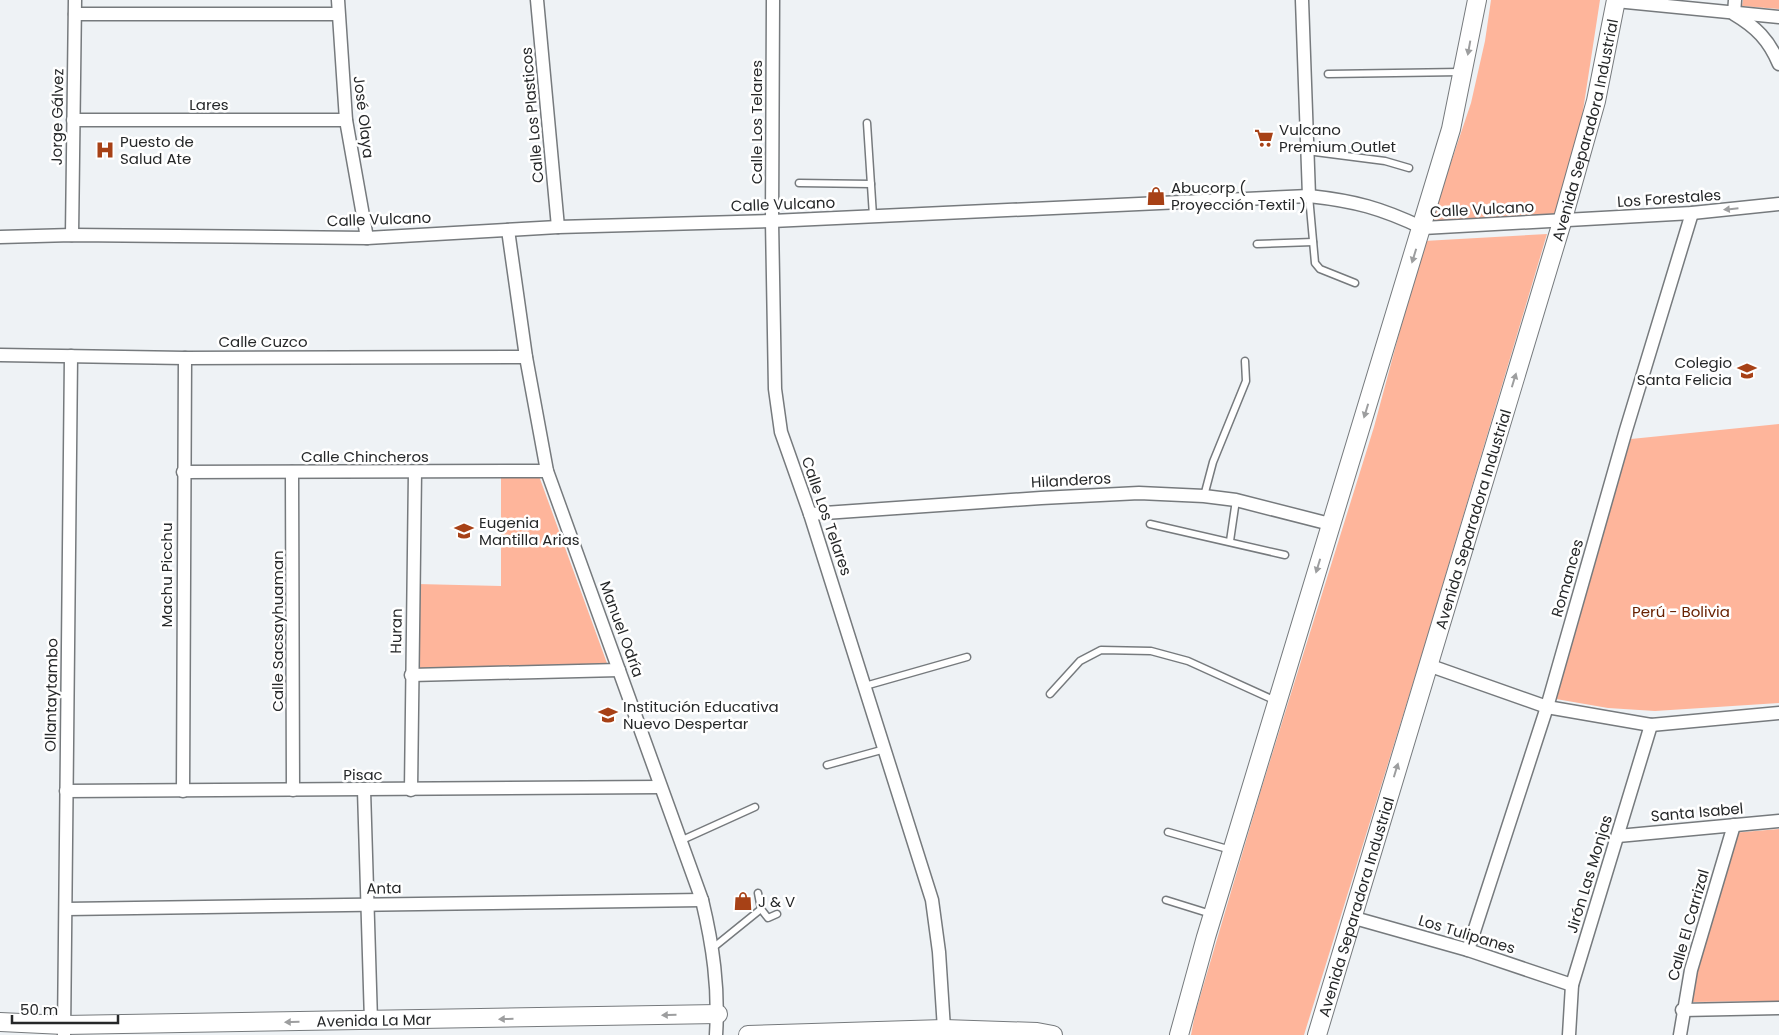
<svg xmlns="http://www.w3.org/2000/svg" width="1779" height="1035" font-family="Poppins,sans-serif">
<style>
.green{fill:#feb59b}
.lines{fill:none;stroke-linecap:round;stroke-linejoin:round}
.lane-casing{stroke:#767a7d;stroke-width:9}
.street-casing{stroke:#767a7d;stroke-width:15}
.secondary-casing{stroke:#767a7d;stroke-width:20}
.lane{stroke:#fff;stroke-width:6}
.street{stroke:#fff;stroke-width:12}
.secondary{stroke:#fff;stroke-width:18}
.oneway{fill:#9d9e9f}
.labels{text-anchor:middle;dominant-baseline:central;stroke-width:5;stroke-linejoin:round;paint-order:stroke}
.street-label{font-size:15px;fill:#262829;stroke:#fff}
.poi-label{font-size:15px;fill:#262829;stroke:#fff;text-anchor:start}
.park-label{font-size:15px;fill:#682202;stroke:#fff}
</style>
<rect width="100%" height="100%" fill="#eef2f5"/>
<g class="green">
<path d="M1491 0H1600L1582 117 1555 216 1431 222 1471 103 1485 41Z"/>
<path d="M1743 0H1779V9L1742 6Z"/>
<path d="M1547 234 1425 644 1304 1035H1191L1195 1014 1261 790 1374 427 1424 241Z"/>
<path d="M1779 424V703L1655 711 1608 708 1556 699 1552 696 1631 439Z"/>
<path d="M539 476 608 666 415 670 417 584 501 586V477Z"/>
<path d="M1779 829V1001L1691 1002 1688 994 1732 833Z"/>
</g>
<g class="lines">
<g class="lane-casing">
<g id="lane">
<path d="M1328 74 1461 72"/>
<path d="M867 123 873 216"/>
<path d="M1307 151 1385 161 1409 168"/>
<path d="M799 183 871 184"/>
<path d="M1309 196 1315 263 1320 269 1355 283"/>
<path d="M1257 244 1313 242"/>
<path d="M1204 496 1213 462 1246 381 1245 361"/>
<path d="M1150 524 1285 555"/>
<path d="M1230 541 1236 500"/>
<path d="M865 686 967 657"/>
<path d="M1050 694 1080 661 1101 650 1151 651 1188 661 1276 701"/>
<path d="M827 765 885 749"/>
<path d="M1168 832 1231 850"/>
<path d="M680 841 755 807"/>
<path d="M758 893 761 909 768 918 777 914"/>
<path d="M1166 900 1211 914"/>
<path d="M714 947 761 909"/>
</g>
</g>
<g class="street-casing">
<g id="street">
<path d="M338 0 346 120 367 238"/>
<path d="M537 0 558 227"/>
<path d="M773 0 772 221 775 389 781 432 810 514 932 900 939 952 944 1029"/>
<path d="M1302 0 1309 196"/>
<path d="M1735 0 1734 14C1756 27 1769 40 1779 64"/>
<path d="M1616 1 1779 17"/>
<path d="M75 14H338"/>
<path d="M73 120H346"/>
<path d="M508 230 526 357 547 471 702 900C713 946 719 988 716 1035"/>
<path d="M72 235 75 0"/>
<path d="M0 237 72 235 367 238 558 227 772 221 1309 196C1355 201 1381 208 1423 228L1692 213 1779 204"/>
<path d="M0 355 185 358 526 357"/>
<path d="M183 472 547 471"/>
<path d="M292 472 293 790"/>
<path d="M810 514 1041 498 1139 493 1204 496 1236 500 1330 524"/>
<path d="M1428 665 1547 707 1651 725 1779 713"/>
<path d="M411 675 619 670"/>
<path d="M364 790 371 1021"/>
<path d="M411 790 415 472"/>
<path d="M66 791 660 787"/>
<path d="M183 791 185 358"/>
<path d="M1618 836 1779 821"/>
<path d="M66 909 702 900"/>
<path d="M1351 917 1468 950 1572 985"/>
<path d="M1468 950 1547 707 1626 430 1692 213"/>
<path d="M1682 1010 1779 1008"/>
<path d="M64 1035 71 356"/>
<path d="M1569 1035 1572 985 1651 725"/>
<path d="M1680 1035 1691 970 1734 825"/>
</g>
</g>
<g class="secondary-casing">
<g id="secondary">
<path id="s1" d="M0 1022 64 1025 718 1014"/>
<path d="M748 1035 944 1029 1037 1032 1053 1035"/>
<path d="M1179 1035 1206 937 1451 129 1477 0"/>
<path id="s2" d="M1317 1035 1562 222 1596 101 1616 0"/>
</g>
</g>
<use href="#lane" class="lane"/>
<use href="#street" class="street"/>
<use href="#secondary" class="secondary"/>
</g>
<defs><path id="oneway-solid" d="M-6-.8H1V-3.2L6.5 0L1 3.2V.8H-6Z" transform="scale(1.25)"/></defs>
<g class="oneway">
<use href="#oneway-solid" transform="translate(1469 48) rotate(100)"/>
<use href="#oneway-solid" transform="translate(1731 209) rotate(174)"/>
<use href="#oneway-solid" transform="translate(1414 256) rotate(107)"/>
<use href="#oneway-solid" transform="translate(1514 380) rotate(-73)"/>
<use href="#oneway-solid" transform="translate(1366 411) rotate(107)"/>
<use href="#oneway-solid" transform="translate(1318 566) rotate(107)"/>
<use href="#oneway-solid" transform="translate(1396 770) rotate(-73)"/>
<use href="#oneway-solid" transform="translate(669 1015) rotate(179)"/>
<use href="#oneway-solid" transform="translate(506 1019) rotate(179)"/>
<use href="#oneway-solid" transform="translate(292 1022) rotate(179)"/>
</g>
<defs>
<g id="supermarket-bare" transform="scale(1.5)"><path d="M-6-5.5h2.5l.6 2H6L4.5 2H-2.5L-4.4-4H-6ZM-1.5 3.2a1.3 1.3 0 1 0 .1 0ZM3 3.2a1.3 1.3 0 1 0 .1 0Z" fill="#a74116" stroke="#fff" stroke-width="2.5" paint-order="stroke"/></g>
<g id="hospital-bare" transform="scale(1.5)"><path d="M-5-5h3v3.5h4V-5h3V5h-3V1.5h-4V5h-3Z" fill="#a74116" stroke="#fff" stroke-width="2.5" paint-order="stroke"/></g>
<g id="shop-bare" transform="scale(1.5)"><path d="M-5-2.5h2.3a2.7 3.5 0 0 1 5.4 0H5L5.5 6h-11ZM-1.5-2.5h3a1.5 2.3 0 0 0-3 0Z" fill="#a74116" stroke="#fff" stroke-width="2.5" paint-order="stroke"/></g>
<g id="school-bare" transform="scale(1.5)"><path d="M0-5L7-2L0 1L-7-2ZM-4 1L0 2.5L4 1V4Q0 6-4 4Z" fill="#a74116" stroke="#fff" stroke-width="2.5" paint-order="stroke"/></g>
</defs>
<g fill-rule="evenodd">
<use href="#supermarket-bare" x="1264" y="138"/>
<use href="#hospital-bare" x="105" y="150"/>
<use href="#shop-bare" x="1156" y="196"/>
<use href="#school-bare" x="1747" y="371"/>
<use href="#school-bare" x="464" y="531"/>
<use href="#school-bare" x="608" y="715"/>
<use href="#shop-bare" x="743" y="901"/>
</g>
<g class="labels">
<g class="street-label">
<text x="209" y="104">Lares</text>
<text transform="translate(532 115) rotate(-95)">Calle Los Plasticos</text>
<text transform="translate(57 117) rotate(-89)">Jorge Gálvez</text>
<text transform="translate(364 117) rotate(83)">José Olaya</text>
<text transform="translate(756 122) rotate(-90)">Calle Los Telares</text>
<text stroke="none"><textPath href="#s2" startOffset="944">Avenida Separadora Industrial</textPath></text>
<text transform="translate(1669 198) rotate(-4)">Los Forestales</text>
<text transform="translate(783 204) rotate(-2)">Calle Vulcano</text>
<text transform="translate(1482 209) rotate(-3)">Calle Vulcano</text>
<text transform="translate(379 219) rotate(-2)">Calle Vulcano</text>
<text x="263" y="341">Calle Cuzco</text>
<text x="365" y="456">Calle Chincheros</text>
<text transform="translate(1071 480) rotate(-3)">Hilanderos</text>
<text transform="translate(827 516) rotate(71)">Calle Los Telares</text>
<text stroke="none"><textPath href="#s2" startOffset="539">Avenida Separadora Industrial</textPath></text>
<text transform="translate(166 575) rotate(-90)">Machu Picchu</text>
<text transform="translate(1567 578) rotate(-74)">Romances</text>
<text transform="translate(622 629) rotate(70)">Manuel Odría</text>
<text transform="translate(277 631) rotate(-90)">Calle Sacsayhuaman</text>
<text transform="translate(396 631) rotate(-89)">Huran</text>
<text transform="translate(51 695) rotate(-89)">Ollantaytambo</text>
<text x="363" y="774">Pisac</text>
<text transform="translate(1697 812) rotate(-5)">Santa Isabel</text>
<text transform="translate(1589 874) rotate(-73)">Jirón Las Monjas</text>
<text transform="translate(384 888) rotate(-1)">Anta</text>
<text stroke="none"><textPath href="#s2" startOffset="134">Avenida Separadora Industrial</textPath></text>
<text transform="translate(1688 925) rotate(-74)">Calle El Carrizal</text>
<text transform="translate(1467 934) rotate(17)">Los Tulipanes</text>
<text stroke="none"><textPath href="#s1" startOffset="374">Avenida La Mar</textPath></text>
</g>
<g class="poi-label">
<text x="1279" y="129">Vulcano<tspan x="1279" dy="17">Premium Outlet</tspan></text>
<text x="120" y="141">Puesto de<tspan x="120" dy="17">Salud Ate</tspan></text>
<text x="1171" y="187">Abucorp (<tspan x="1171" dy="17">Proyección Textil )</tspan></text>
<text x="1732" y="362" text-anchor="end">Colegio<tspan x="1732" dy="17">Santa Felicia</tspan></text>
<text x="479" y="522">Eugenia<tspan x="479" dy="17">Mantilla Arias</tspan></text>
<text x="623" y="706">Institución Educativa<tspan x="623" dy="17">Nuevo Despertar</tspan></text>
<text x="758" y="901">J &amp; V</text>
</g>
<g class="park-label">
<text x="1681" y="611">Perú - Bolivia</text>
</g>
</g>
<path d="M12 1015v8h106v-8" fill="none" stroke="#262829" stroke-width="2.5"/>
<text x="20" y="1015" font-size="15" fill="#262829" stroke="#ffffff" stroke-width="4" paint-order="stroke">50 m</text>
</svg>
